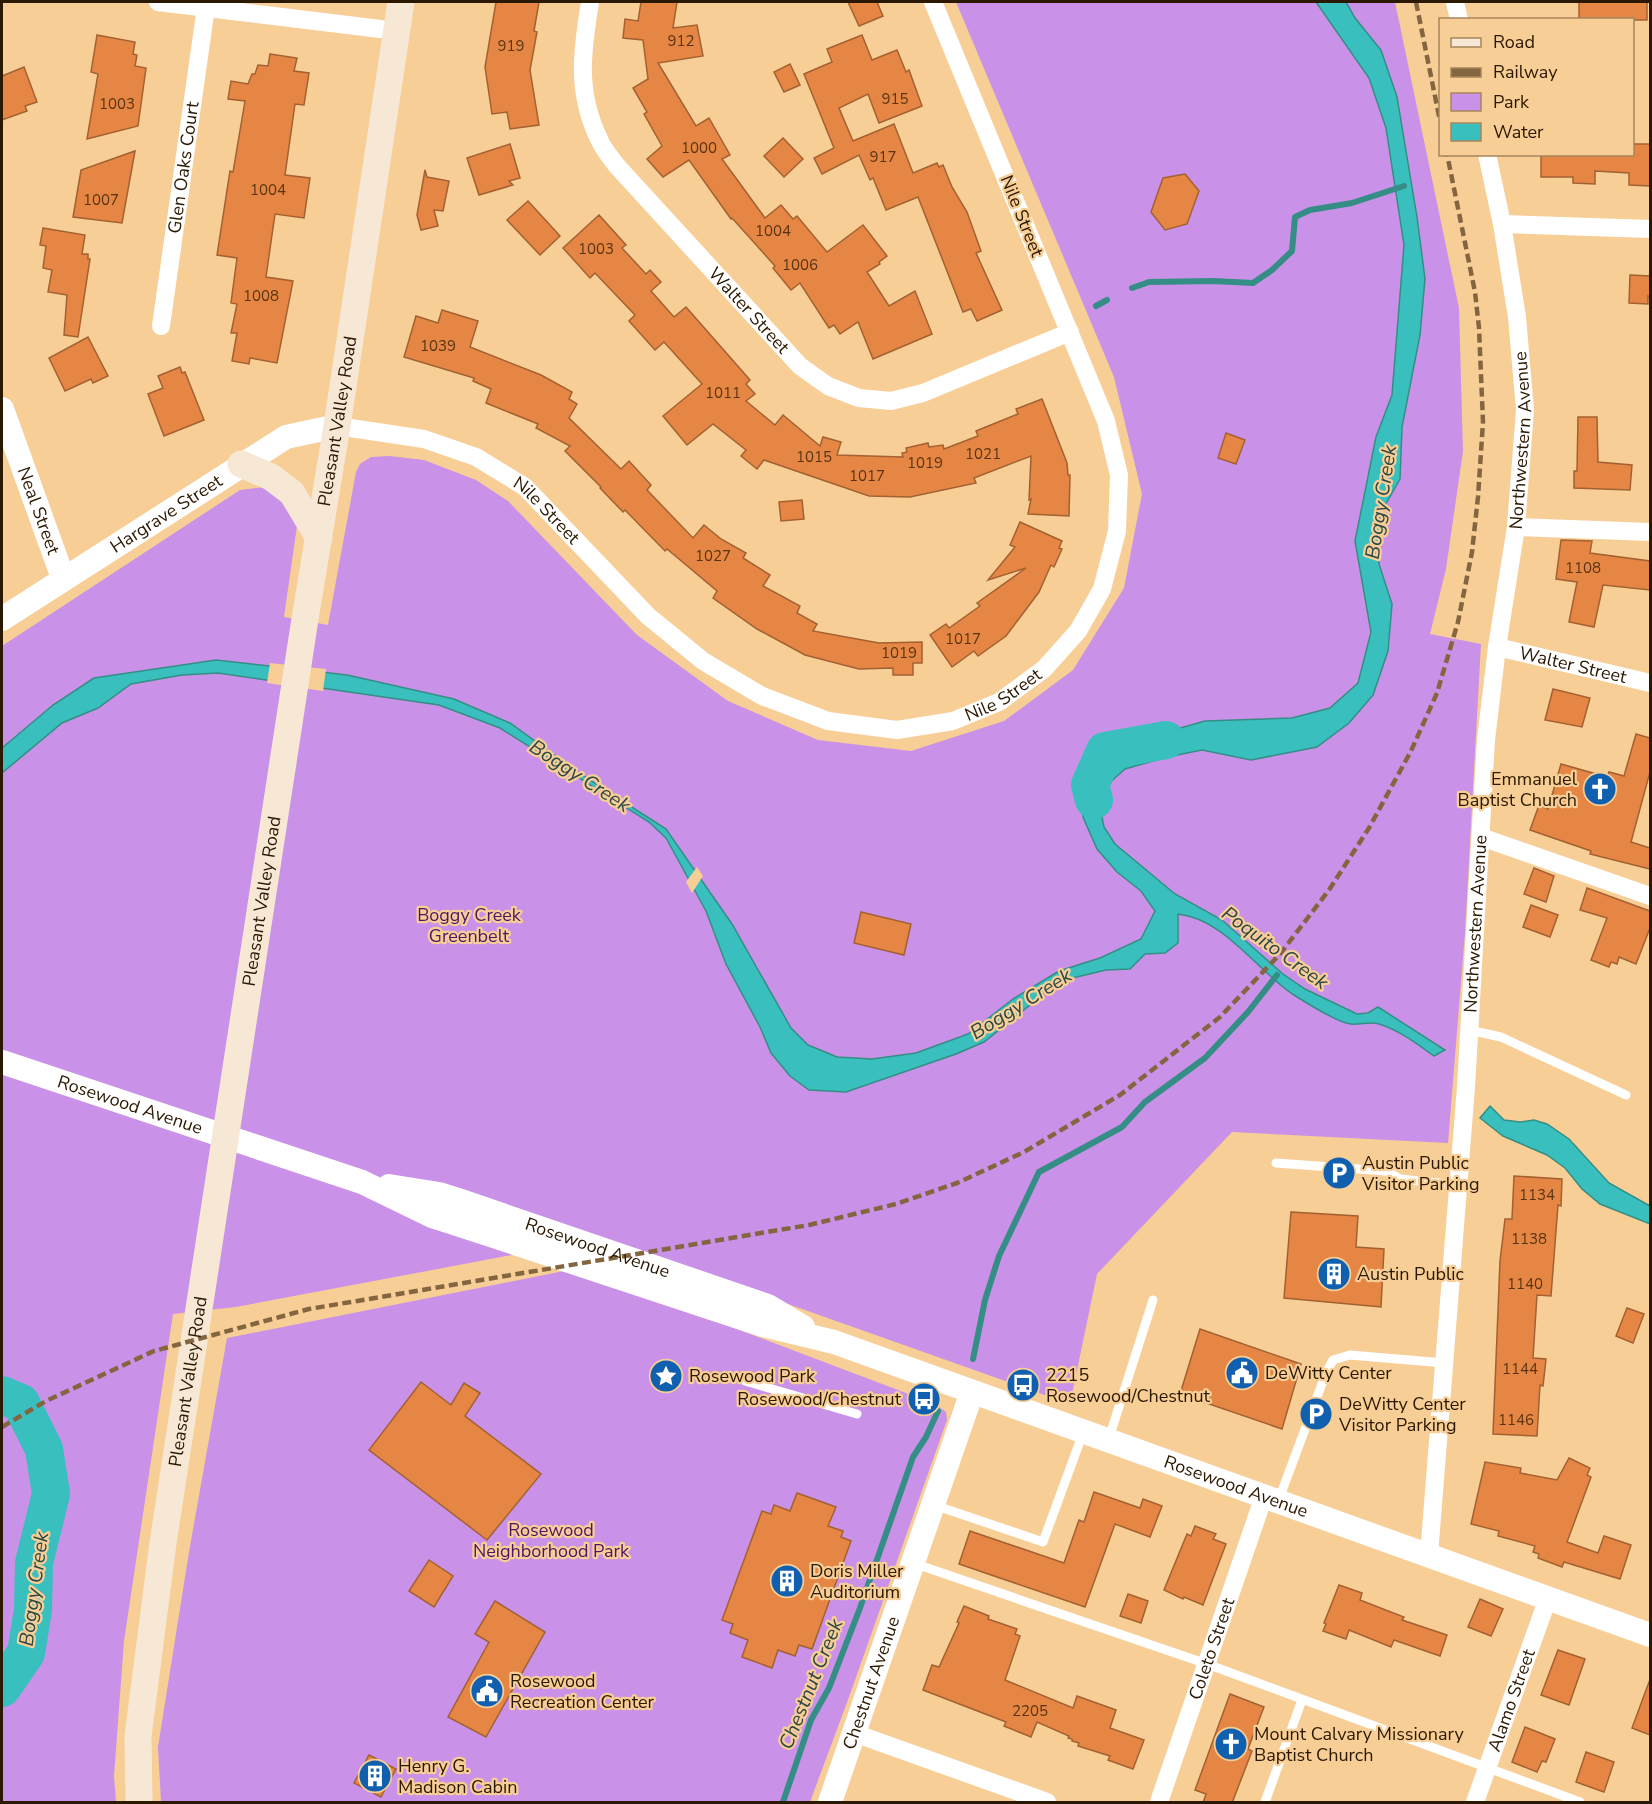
<svg xmlns="http://www.w3.org/2000/svg" width="1652" height="1804" font-family="'Nunito Sans',sans-serif">
<style>
.green{fill:#c991e7}
.water{fill:#39c0be;stroke:#358e85;stroke-width:1.5}
.pier{fill:#f8ce97}
.lines{fill:none;stroke-linecap:round;stroke-linejoin:round}
.stream{stroke:#358e85;stroke-width:6}
.river{stroke:#39c0be;stroke-width:38}
.building{fill:#e58644;stroke:#a36132;stroke-width:1.5}
.service{stroke:#fff;stroke-width:9}
.minor{stroke:#fff;stroke-width:18}
.tertiary{stroke:#fff;stroke-width:24}
.secondary{stroke:#f6e8d4;stroke-width:27}
.rail{stroke:#836640;stroke-width:4.5;stroke-dasharray:9 4.5;stroke-linecap:butt}
.labels{text-anchor:middle;dominant-baseline:central;stroke-width:4.5;stroke-linejoin:round;paint-order:stroke}
.number-label{font-size:15px;fill:#5a3411}
.street-label{font-size:18px;fill:#2b1800;stroke:#f8ce97}
.poi-label{font-size:18px;fill:#2b1800;stroke:#f8ce97;text-anchor:start}
.park-label{font-size:18px;fill:#4e1566;stroke:#f8ce97}
.water-label{font-size:20px;font-style:italic;fill:#2b4746;stroke:#f8ce97}
</style>
<rect width="100%" height="100%" fill="#f8ce97"/>
<g class="green">
<path d="M956 2H1395L1459 308 1463 451 1446 569 1430 634 1481 644 1465 933 1448 1143 1232 1132 1097 1274 1070 1404 602 1238 236 1307 173 1314 124 1641 114 1776 116 1802H2V646L240 490 273 486 297 526 284 617 328 625 356 472 360 464 371 457 389 456 424 460 476 480 508 501 637 635 728 701 818 740 911 751 1004 721 1073 670 1124 588 1142 494 1114 377Z"/>
<path d="M569 1270 687 1310 935 1404 946 1412 947 1420 849 1697 810 1802H161L158 1747 189 1552 227 1338Z"/>
</g>
<g class="water">
<path d="M1316 2H1346L1355 18 1381 50 1397 97 1417 217 1425 279 1420 335 1402 427 1400 479 1380 514 1379 564 1392 604 1388 651 1373 695 1349 723 1317 747 1251 760 1202 750 1167 757 1125 769 1097 794 1104 827 1115 844 1175 894 1222 920 1283 974 1305 989 1357 1014 1368 1013 1378 1007 1445 1050 1434 1056C1417 1044 1399 1030 1379 1024 1370 1021 1360 1025 1351 1024 1339 1023 1305 1002 1294 995 1257 971 1225 919 1178 914V943L1165 953 1145 954 1130 969 1106 970 1060 981 984 1042 956 1054 846 1092 809 1090 790 1076 771 1053 760 1027 726 964 706 911 666 838 649 822 500 728 439 705 218 673 182 675 131 684 98 708 62 723 2 773V748L53 705 94 678 216 660 347 675 454 699 510 723 579 773 666 829 732 924 791 1028 808 1045 837 1057 872 1059 916 1053 968 1034 1013 999 1059 971 1100 958 1141 939 1155 911 1141 891 1117 872 1097 849 1083 817V776L1095 758 1145 738 1205 721 1292 718 1330 708 1358 683 1371 632 1355 541 1376 437 1392 395 1404 245 1386 128 1369 78Z"/>
<path d="M1490 1106 1504 1120 1520 1122 1534 1120 1547 1124 1569 1139 1609 1183 1650 1206V1224L1600 1204 1582 1189 1565 1168 1547 1155 1503 1136 1480 1118Z"/>
<path d="M2 1391 22 1397 36 1415 46 1439 55 1476 51 1494C44 1467 33 1408 2 1401Z"/>
</g>
<g class="pier">
<path d="M270 663 326 669 323 691 267 683Z"/>
<path d="M697 867 703 876 692 893 686 882Z"/>
</g>
<g class="lines">
<g class="stream">
<path d="M1132 288 1149 282 1213 281 1253 283 1272 270 1292 251 1295 217 1310 210 1352 203 1404 186"/>
<path d="M1096 306 1107 300"/>
<path d="M973 1359 985 1300 999 1256 1039 1172 1122 1127 1145 1102 1205 1058 1248 1012 1277 975"/>
<path d="M783 1802 811 1720 829 1688 860 1608 913 1457 926 1437 938 1411"/>
</g>
<g class="river">
<path d="M1094 800 1090 785 1105 751 1166 740"/>
<path d="M2 1395 21 1403 44 1449 51 1494 34 1563 33 1610 26 1653 2 1688"/>
</g>
</g>
<g class="building">
<path d="M496 2H539L534 31 537 32 530 70 539 125 510 129 507 112 492 114 485 67Z"/>
<path d="M641 2H677L673 28 697 25 703 56 658 63 696 126 709 118 730 155 722 159 765 218 781 205 793 219 797 216 827 252 863 225 887 256 879 262 880 264 867 272 889 306 915 291 932 334 873 359 858 322 840 334 834 325 829 328 800 283 791 290 773 268 775 266 732 218 731 219 689 160 663 177 647 159 662 146 644 114 647 112 633 88 648 79 643 40 623 38 625 19 638 21Z"/>
<path d="M848 2H877L883 16 859 26Z"/>
<rect x="1579" y="2" width="68" height="18"/>
<path d="M97 35 135 42 133 54 137 55 135 66 146 68 138 126 87 139 98 74 91 72Z"/>
<path d="M862 35 872 60 897 50 906 72 909 70 922 106 879 123 868 94 839 108 853 141 894 124 913 173 937 163 939 167 943 165 952 187 967 212 981 251 976 253 1002 310 977 321 971 309 963 312 918 197 886 210 873 178 870 180 859 155 822 174 814 158 834 148 804 74 832 62 827 49Z"/>
<path d="M270 54 297 58 294 71 309 73 304 105 295 104 285 175 310 178 304 218 275 214 266 277 293 281 277 363 250 358 249 364 232 361 237 333H231L237 304 231 303 237 258 217 255 230 171 233 172 245 101 228 99 231 81 248 84 252 74H255L258 65 268 66Z"/>
<path d="M790 64 800 85 784 92 774 72Z"/>
<path d="M24 67 37 102 25 106 27 111 2 120V76Z"/>
<path d="M783 138 803 159 784 177 764 156Z"/>
<path d="M510 144 520 178 509 181 513 185 479 195 467 158Z"/>
<path d="M1632 144H1650V186L1629 185V173L1595 171V184L1573 183V177H1541V154H1632Z"/>
<path d="M135 151 122 223 73 217 81 170Z"/>
<path d="M425 170 427 177 449 181 443 211 434 210 438 226 421 230 417 215Z"/>
<path d="M1185 174 1199 191 1187 224 1165 230 1151 212 1163 178Z"/>
<path d="M528 201 560 236 540 255 507 220Z"/>
<path d="M599 215 626 245 622 248 646 274 650 270 661 282 651 291 674 317 686 307 750 380 746 384 755 394 746 401 775 425 783 415 820 446 823 437 841 442 837 455 903 457 902 453 907 452 906 448 928 443 929 447 943 445 944 449 978 436 976 431 1018 414 1016 409 1042 399 1067 463 1068 475H1070L1069 516 1028 514 1031 499 1029 500 1031 456 974 478 976 483 910 497 869 496 764 460 757 469 741 456 746 450 713 424 687 445 663 416 702 384 664 342 655 350 629 321 635 315 595 273 590 278 563 248Z"/>
<path d="M43 228 85 235 82 254H88V259H90L78 337 64 335 67 295 48 292 52 270 43 268 46 246 40 245Z"/>
<path d="M1630 275 1650 276V297L1648 296V304L1629 303Z"/>
<path d="M442 310 478 321 470 347 541 375 572 392 569 399 577 404 569 418 621 469 629 461 651 485 647 490 693 538 704 525 721 539 746 553 743 558 770 575 763 586 800 606 797 613 817 624 813 631 879 643 922 642V663H913V675H893V668L859 669 805 655 757 629 713 598 717 591 667 549 665 551 625 510 623 512 600 488 601 487 565 451 570 446 536 428 538 424 486 403 491 389 473 381 474 378 404 357 416 316 438 323Z"/>
<path d="M88 337 108 376 93 383 91 379 65 391 49 358Z"/>
<path d="M180 367 182 373 185 372 204 420 164 436 148 394 163 388 158 376Z"/>
<path d="M1578 417H1597L1598 462 1632 465 1630 490 1574 488V471H1577Z"/>
<path d="M1226 433 1245 440 1236 464 1218 458Z"/>
<path d="M802 500 804 519 781 521 779 502Z"/>
<path d="M1020 522 1062 541 1059 548 1062 549 1054 567 1051 565 1039 592 1006 636 978 656 974 651 952 667 930 635 946 624 949 628 980 606 977 603 1026 568 988 580 1015 547 1010 545Z"/>
<path d="M1561 540 1592 541 1590 553 1650 561V590L1603 585 1594 627 1569 622 1577 582 1556 579Z"/>
<path d="M1553 689 1590 698 1582 727 1545 720Z"/>
<path d="M1636 734 1650 738V772L1631 842 1650 848V869L1590 854 1591 851 1530 830 1539 805 1548 809 1561 764 1607 777 1609 772 1624 776Z"/>
<path d="M1534 868 1554 876 1546 902 1524 894Z"/>
<path d="M1587 888 1650 911V928L1636 964 1619 957 1617 964 1611 962 1609 967 1591 960 1607 918 1580 910Z"/>
<path d="M1531 905 1558 915 1550 937 1523 927Z"/>
<path d="M861 912 911 924 904 955 854 943Z"/>
<path d="M1514 1176 1562 1179 1561 1206 1558 1205 1551 1296 1537 1295 1533 1358 1546 1359 1543 1386 1540 1385 1537 1436 1493 1434 1500 1261 1505 1219H1512Z"/>
<path d="M1291 1212 1358 1216 1356 1247 1384 1249 1381 1307 1284 1298Z"/>
<path d="M1627 1308 1644 1314 1633 1343 1616 1336Z"/>
<path d="M1200 1329 1301 1364 1282 1429 1180 1394Z"/>
<path d="M421 1382 451 1405 464 1383 480 1393 465 1416 541 1474 487 1540 369 1450Z"/>
<path d="M1569 1458 1590 1468 1587 1475 1591 1477 1567 1542 1598 1553 1604 1536 1631 1545 1620 1579 1564 1562 1562 1567 1538 1558 1539 1554 1533 1552 1535 1546 1498 1536 1499 1531 1471 1524 1485 1462 1521 1468 1520 1473 1557 1480Z"/>
<path d="M1094 1492 1140 1508 1143 1499 1162 1506 1150 1537 1115 1524 1085 1607 959 1564 970 1531 1064 1563 1079 1520 1084 1522Z"/>
<path d="M797 1493 836 1507 828 1526 843 1531 841 1537 851 1541 812 1649 799 1645 795 1656 778 1650 772 1668 742 1657 748 1640 730 1633 733 1624 722 1620 762 1511 771 1514 774 1505 790 1511Z"/>
<path d="M1195 1526 1216 1534 1213 1539 1226 1544 1203 1605 1184 1597 1183 1599 1164 1590 1187 1534 1191 1536Z"/>
<path d="M429 1560 453 1576 434 1607 409 1591Z"/>
<path d="M1339 1585 1362 1593 1360 1600 1404 1617 1402 1620 1447 1635 1440 1656 1394 1640 1391 1647 1349 1630 1346 1639 1323 1631 1326 1624 1324 1623Z"/>
<path d="M1128 1594 1148 1601 1141 1623 1120 1616Z"/>
<path d="M1480 1599 1503 1609 1491 1636 1468 1627Z"/>
<path d="M495 1601 545 1632 486 1737 448 1717 489 1642 475 1634Z"/>
<path d="M964 1606 989 1616 988 1619 1017 1629 1015 1634 1020 1636 1005 1680 1073 1708 1077 1696 1116 1710 1110 1728 1144 1740 1133 1769 1108 1760 1110 1756 1078 1746 1079 1743 1072 1741V1739L1068 1738 1069 1736 1037 1722 1031 1737 1004 1726 1006 1722 923 1690 932 1665 939 1667 959 1623 957 1622Z"/>
<path d="M1558 1650 1585 1659 1569 1705 1541 1695Z"/>
<path d="M1649 1682 1650 1683V1735L1632 1728Z"/>
<path d="M1230 1694 1264 1707 1248 1749 1252 1751 1232 1803H1203L1206 1794 1195 1790Z"/>
<path d="M1525 1727 1555 1739 1546 1762 1542 1761 1537 1772 1512 1762Z"/>
<path d="M1586 1752 1614 1762 1604 1792 1576 1782Z"/>
<path d="M369 1755 396 1769 381 1797 354 1783Z"/>
</g>
<g class="lines">
<g class="service">
<path d="M1469 1030 1501 1037 1626 1095"/>
<path d="M1276 1163 1386 1171 1400 1179 1458 1185"/>
<path d="M745 1381 857 1414"/>
<path d="M1109 1438 1153 1300"/>
<path d="M1279 1499 1326 1373 1333 1360 1350 1355 1444 1363"/>
<path d="M934 1505 1043 1542 1083 1433"/>
<path d="M913 1563 1207 1664 1580 1802"/>
<path d="M1265 1802 1302 1700"/>
</g>
<g class="minor">
<path d="M158 2 397 31"/>
<path id="s1" d="M590 2C582 51 576 92 599 139 603 149 611 158 617 166L800 366 828 386 859 398 891 401 923 393 1070 332"/>
<path d="M1455 2 1459 20"/>
<path d="M1502 224 1650 229"/>
<path id="s2" d="M161 326 206 7"/>
<path id="s3" d="M337 426 424 439 476 457 525 487 648 616 703 661 762 696 828 721 897 730 953 721 999 702 1044 669 1078 631 1102 589 1117 531 1119 475 1106 421 933 2"/>
<path d="M1516 527 1650 532"/>
<path id="s4" d="M1497 647 1650 683"/>
<path d="M1481 837 1650 896"/>
<path id="s5" d="M1429 1555 1466 1087 1486 740 1497 647 1516 527 1525 410 1517 317 1502 224 1487 154"/>
<path d="M854 1733 1047 1802"/>
<path id="s6" d="M1159 1802 1264 1496"/>
<path id="s7" d="M1475 1802 1548 1598"/>
</g>
<g class="tertiary">
<path id="s8" d="M2 409 63 578"/>
<path id="s9" d="M2 619 286 437 337 426"/>
<path id="s10" d="M2 1062 362 1182 432 1216 454 1223 763 1325 834 1342 1650 1635"/>
<path id="s11" d="M389 1186 439 1194 461 1201 768 1306 803 1327"/>
<path id="s12" d="M830 1802 972 1392"/>
</g>
<g class="secondary">
<path d="M241 464 271 477 292 493 319 538"/>
<path id="s13" d="M139 1802 138 1736 163 1543 305 619 337 426 401 2"/>
</g>
<g class="rail">
<path d="M1416 2 1440 121"/>
<path d="M2 1427 46 1401 154 1351 309 1309 809 1225 896 1204 957 1183 1024 1152 1120 1095 1220 1017 1280 954 1329 890 1369 828 1411 751 1437 693 1458 622 1472 552 1478 497 1483 422 1479 328 1475 292 1447 154"/>
</g>
</g>
<defs>
<g id="church-disc" transform="scale(1.725)"><circle r="9.5" fill="#1060af" stroke="#f8ce97"/><path d="M-1.2-6h2.4v3.5h3.3v2.4h-3.3V6h-2.4V-.1h-3.3v-2.4h3.3Z" fill="#fff"/></g>
<g id="parking-disc" transform="scale(1.725)"><circle r="9.5" fill="#1060af" stroke="#f8ce97"/><path d="M-3.5-5.5H1a3.5 3.5 0 0 1 0 7H-1V5.5H-3.5ZM-1-3.4V-.6H.8a1.4 1.4 0 0 0 0-2.8Z" fill="#fff"/></g>
<g id="building-disc" transform="scale(1.725)"><circle r="9.5" fill="#1060af" stroke="#f8ce97"/><path d="M-4-6H4V6H1V3H-1V6H-4ZM-2.5-4.3h1.7v1.8h-1.7ZM.8-4.3h1.7v1.8H.8ZM-2.5-1h1.7V.8h-1.7ZM.8-1h1.7V.8H.8Z" fill="#fff"/></g>
<g id="civic-disc" transform="scale(1.725)"><circle r="9.5" fill="#1060af" stroke="#f8ce97"/><path d="M-.6-6.5H3V-4.5H.6V-3L4-1V1h2V6H-6V1h2V-1L-.6-3ZM-1.2 2.5V6h2.4V2.5Z" fill="#fff"/></g>
<g id="sight-disc" transform="scale(1.725)"><circle r="9.5" fill="#1060af" stroke="#f8ce97"/><path d="M0-6L1.8-2.2L6-1.7L2.9 1.2L3.7 5.4L0 3.3L-3.7 5.4L-2.9 1.2L-6-1.7L-1.8-2.2Z" fill="#fff"/></g>
<g id="bus-disc" transform="scale(1.725)"><circle r="9.5" fill="#1060af" stroke="#f8ce97"/><path d="M-5-6H5V4H4V6H2V4H-2V6H-4V4H-5ZM-3.5-4V0h7V-4ZM-3.5 1.2v1.5H-2V1.2ZM2 1.2v1.5H3.5V1.2Z" fill="#fff"/></g>
</defs>
<g fill-rule="evenodd">
<use href="#church-disc" x="1600" y="789"/>
<use href="#parking-disc" x="1339" y="1173"/>
<use href="#building-disc" x="1334" y="1274"/>
<use href="#civic-disc" x="1242" y="1373"/>
<use href="#sight-disc" x="666" y="1376"/>
<use href="#bus-disc" x="1023" y="1385"/>
<use href="#bus-disc" x="924" y="1399"/>
<use href="#parking-disc" x="1316" y="1414"/>
<use href="#building-disc" x="787" y="1581"/>
<use href="#civic-disc" x="487" y="1691"/>
<use href="#church-disc" x="1231" y="1744"/>
<use href="#building-disc" x="375" y="1776"/>
</g>
<g class="labels">
<g class="number-label">
<text x="681" y="41">912</text>
<text x="511" y="46">919</text>
<text x="895" y="99">915</text>
<text x="117" y="104">1003</text>
<text x="699" y="148">1000</text>
<text x="883" y="157">917</text>
<text x="268" y="190">1004</text>
<text x="101" y="200">1007</text>
<text x="773" y="231">1004</text>
<text x="596" y="249">1003</text>
<text x="800" y="265">1006</text>
<text x="261" y="296">1008</text>
<text x="438" y="346">1039</text>
<text x="723" y="393">1011</text>
<text x="983" y="454">1021</text>
<text x="814" y="457">1015</text>
<text x="925" y="463">1019</text>
<text x="867" y="476">1017</text>
<text x="713" y="556">1027</text>
<text x="1583" y="568">1108</text>
<text x="963" y="639">1017</text>
<text x="899" y="653">1019</text>
<text x="1537" y="1195">1134</text>
<text x="1529" y="1239">1138</text>
<text x="1525" y="1284">1140</text>
<text x="1520" y="1369">1144</text>
<text x="1516" y="1420">1146</text>
<text x="1030" y="1711">2205</text>
</g>
<g class="street-label">
<text stroke="none"><textPath href="#s2" startOffset="160">Glen Oaks Court</textPath></text>
<text transform="translate(1022 216) rotate(68)">Nile Street</text>
<text stroke="none"><textPath href="#s1" startOffset="368">Walter Street</textPath></text>
<text stroke="none"><textPath href="#s13" startOffset="1396">Pleasant Valley Road</textPath></text>
<text stroke="none"><textPath href="#s5" startOffset="1119">Northwestern Avenue</textPath></text>
<text stroke="none"><textPath href="#s8" startOffset="108">Neal Street</textPath></text>
<text stroke="none"><textPath href="#s3" startOffset="232">Nile Street</textPath></text>
<text stroke="none"><textPath href="#s9" startOffset="195">Hargrave Street</textPath></text>
<text stroke="none"><textPath href="#s4" startOffset="78">Walter Street</textPath></text>
<text stroke="none"><textPath href="#s3" startOffset="772">Nile Street</textPath></text>
<text stroke="none"><textPath href="#s13" startOffset="910">Pleasant Valley Road</textPath></text>
<text stroke="none"><textPath href="#s5" startOffset="633">Northwestern Avenue</textPath></text>
<text stroke="none"><textPath href="#s10" startOffset="135">Rosewood Avenue</textPath></text>
<text stroke="none"><textPath href="#s11" startOffset="218">Rosewood Avenue</textPath></text>
<text stroke="none"><textPath href="#s13" startOffset="424">Pleasant Valley Road</textPath></text>
<text stroke="none"><textPath href="#s10" startOffset="1306">Rosewood Avenue</textPath></text>
<text stroke="none"><textPath href="#s6" startOffset="162">Coleto Street</textPath></text>
<text stroke="none"><textPath href="#s12" startOffset="126">Chestnut Avenue</textPath></text>
<text stroke="none"><textPath href="#s7" startOffset="108">Alamo Street</textPath></text>
</g>
<g class="poi-label">
<text x="1577" y="779" text-anchor="end">Emmanuel<tspan x="1577" dy="21">Baptist Church</tspan></text>
<text x="1362" y="1163">Austin Public<tspan x="1362" dy="21">Visitor Parking</tspan></text>
<text x="1357" y="1274">Austin Public</text>
<text x="1265" y="1373">DeWitty Center</text>
<text x="1046" y="1375">2215<tspan x="1046" dy="21">Rosewood/Chestnut</tspan></text>
<text x="689" y="1376">Rosewood Park</text>
<text x="901" y="1399" text-anchor="end">Rosewood/Chestnut</text>
<text x="1339" y="1404">DeWitty Center<tspan x="1339" dy="21">Visitor Parking</tspan></text>
<text x="810" y="1571">Doris Miller<tspan x="810" dy="21">Auditorium</tspan></text>
<text x="510" y="1681">Rosewood<tspan x="510" dy="21">Recreation Center</tspan></text>
<text x="1254" y="1734">Mount Calvary Missionary<tspan x="1254" dy="21">Baptist Church</tspan></text>
<text x="398" y="1766">Henry G.<tspan x="398" dy="21">Madison Cabin</tspan></text>
</g>
<g class="park-label">
<text x="469" y="915">Boggy Creek<tspan x="469" dy="21">Greenbelt</tspan></text>
<text x="551" y="1530">Rosewood<tspan x="551" dy="21">Neighborhood Park</tspan></text>
</g>
<g class="water-label">
<text transform="translate(1381 502) rotate(-81)">Boggy Creek</text>
<text transform="translate(580 776) rotate(33)">Boggy Creek</text>
<text transform="translate(1275 948) rotate(36)">Poquito Creek</text>
<text transform="translate(1021 1004) rotate(-32)">Boggy Creek</text>
<text transform="translate(34 1589) rotate(-82)">Boggy Creek</text>
<text transform="translate(811 1684) rotate(-68)">Chestnut Creek</text>
</g>
</g>
<rect width="1652" height="1804" fill="none" stroke="#2b1800" stroke-width="6"/>
<rect x="1439" y="18" width="195" height="138" fill="#f8ce97" stroke="#a6855b" stroke-width="1.5"/>
<rect x="1451" y="38" width="30" height="9" fill="#f6e8d4" stroke="#a6855b" stroke-width="1.5"/>
<text x="1493" y="48" font-size="18" fill="#2b1800">Road</text>
<rect x="1451" y="68" width="30" height="9" fill="#836640" stroke="#a6855b" stroke-width="1.5"/>
<text x="1493" y="78" font-size="18" fill="#2b1800">Railway</text>
<rect x="1451" y="93" width="30" height="18" fill="#c991e7" stroke="#a6855b" stroke-width="1.5"/>
<text x="1493" y="108" font-size="18" fill="#2b1800">Park</text>
<rect x="1451" y="123" width="30" height="18" fill="#39c0be" stroke="#a6855b" stroke-width="1.5"/>
<text x="1493" y="138" font-size="18" fill="#2b1800">Water</text>
</svg>
